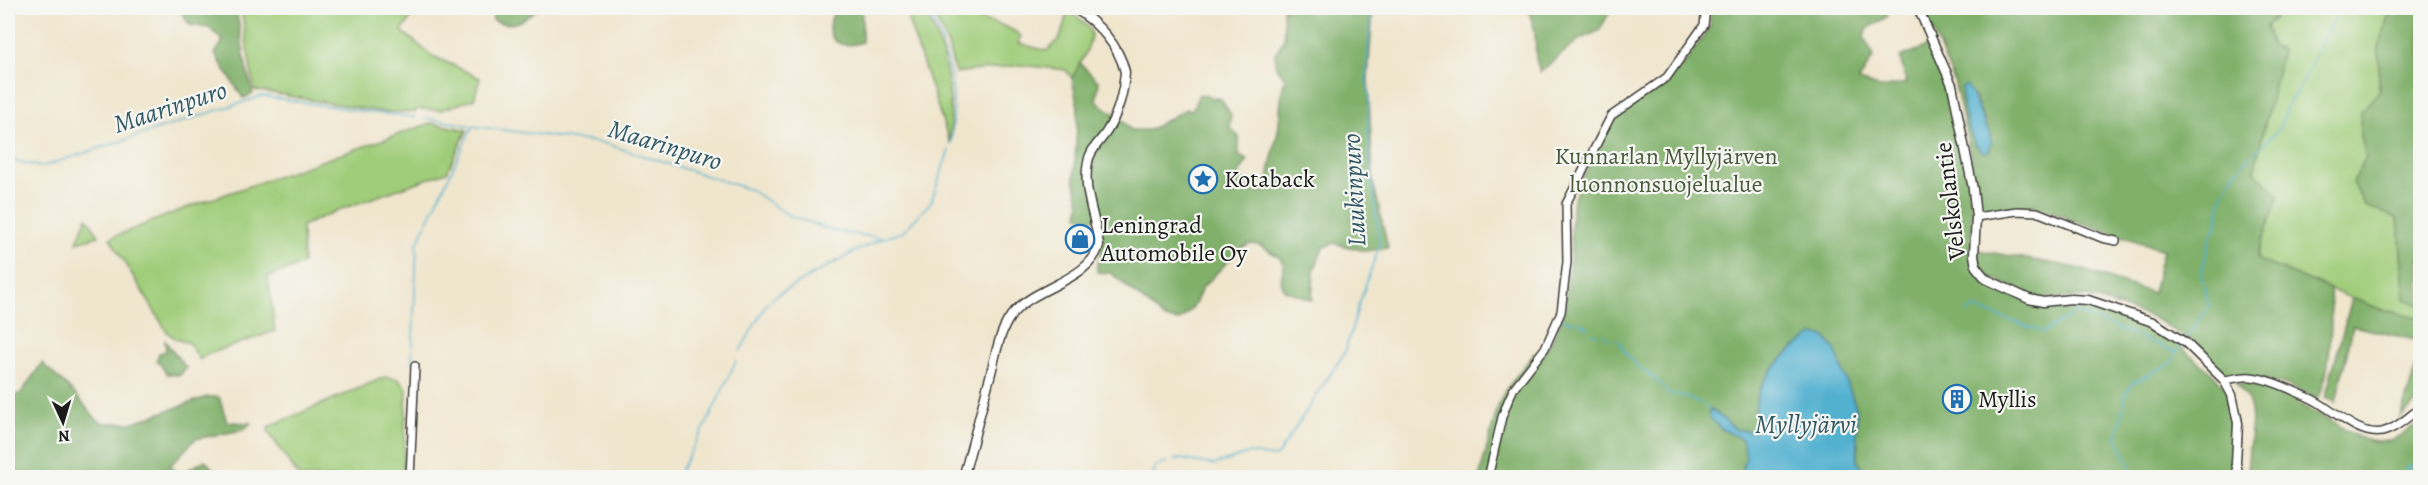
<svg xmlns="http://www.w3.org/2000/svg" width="2428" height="485" font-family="Alegreya,serif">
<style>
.green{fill:#a0cd7a;stroke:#5e744b;stroke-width:1.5}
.forest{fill:#80b06a;stroke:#4e6643;stroke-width:1.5;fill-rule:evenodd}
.water{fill:#52b1d0;stroke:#376676;stroke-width:1.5}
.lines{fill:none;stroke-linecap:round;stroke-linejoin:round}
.stream{stroke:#52b1d0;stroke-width:1.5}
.minor-casing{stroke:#3c3a37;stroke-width:10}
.tertiary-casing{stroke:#3c3a37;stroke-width:11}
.minor{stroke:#fff;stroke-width:7}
.tertiary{stroke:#fff;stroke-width:8}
.labels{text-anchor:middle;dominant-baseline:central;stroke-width:4.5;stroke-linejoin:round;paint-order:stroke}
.park-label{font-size:24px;fill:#4a5a3d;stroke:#f6f6f2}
.poi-label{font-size:24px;fill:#1c1c1c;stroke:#f6f6f2;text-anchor:start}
.street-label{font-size:24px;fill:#1c1c1c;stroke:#f6f6f2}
.water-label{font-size:26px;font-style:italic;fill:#325864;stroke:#f6f6f2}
</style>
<rect width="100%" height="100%" fill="#f6f6f2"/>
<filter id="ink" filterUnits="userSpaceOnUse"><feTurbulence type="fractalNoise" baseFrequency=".0167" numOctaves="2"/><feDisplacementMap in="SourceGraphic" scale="12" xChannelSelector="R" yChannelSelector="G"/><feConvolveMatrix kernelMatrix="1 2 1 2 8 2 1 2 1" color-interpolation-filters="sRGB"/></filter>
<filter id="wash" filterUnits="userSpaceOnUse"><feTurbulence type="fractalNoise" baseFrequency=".008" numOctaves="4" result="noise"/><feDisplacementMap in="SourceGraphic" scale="24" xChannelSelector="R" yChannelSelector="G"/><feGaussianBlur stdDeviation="1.35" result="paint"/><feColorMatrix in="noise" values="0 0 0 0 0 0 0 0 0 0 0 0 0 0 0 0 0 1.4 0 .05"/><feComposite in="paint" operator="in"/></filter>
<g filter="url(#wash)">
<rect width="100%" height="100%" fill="#f0e6ce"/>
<g class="green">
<path d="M241 8H417L402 31 431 55 480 78 474 99 441 110 417 109 415 112H382L254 90Z"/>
<path d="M904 8H923C947 49 953 96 950 143Z"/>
<path d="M931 8H967C983 26 1002 20 1021 36L1018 43 1047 51 1060 38 1068 11C1075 16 1086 22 1090 30 1095 40 1078 67 1072 78L1066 70 1021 65 955 73 948 45Z"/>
<path d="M2285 8H2391L2379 44V92L2361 111 2360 131 2366 157 2353 182 2365 206 2398 218 2405 299 2420 305V319L2374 307 2258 261 2254 172 2282 51 2271 45 2266 26Z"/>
<path d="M431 123 467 130 447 172 336 211 302 226 303 264 268 277 275 331 206 355 200 360 189 343 176 339 167 332 110 238 183 209Z"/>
<path d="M87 217 99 236 77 242Z"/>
<path d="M385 377 398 379 407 388 403 474 399 478 299 477 269 433 268 427Z"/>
</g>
<g class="forest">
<path d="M178 8H236L246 67 253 94 243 98 215 54 223 41 209 28 190 25Z"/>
<path d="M492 8H539C523 21 512 29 493 20Z"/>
<path d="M839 8H862V42C849 47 830 47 829 27 829 21 834 16 834 9Z"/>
<path d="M1283 8H1373L1368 78 1373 181 1388 248 1365 251 1333 243 1323 248 1314 271 1312 300 1284 290 1281 280 1284 265 1279 257 1260 245 1250 244 1241 248 1202 288 1195 304 1188 313 1179 321 1165 319 1111 273 1097 272C1095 263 1099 261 1101 252 1103 242 1100 230 1098 220L1078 216 1080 203 1074 179 1078 107 1072 78 1080 63 1099 82 1096 101 1119 117 1131 130H1149L1186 109 1192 110 1199 94 1221 99 1231 115 1230 128 1239 137V156L1248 160 1239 173 1248 191 1266 192C1268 171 1274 151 1278 131 1281 113 1279 97 1285 79L1277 67 1275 54 1284 39Z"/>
<path d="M1528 8H1612L1599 31 1580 39 1540 72 1536 59 1535 31Z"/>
<path d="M1711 8H1884L1888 16 1867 29 1864 37 1874 56 1859 81 1882 88 1906 83 1900 57 1931 45C1953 98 1965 153 1972 210 1974 230 1967 250 1974 269L2028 301 2081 302 2126 316 2165 334 2206 368 2223 385 2229 396 2235 423 2236 477H1869L1857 461 1858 443 1755 426 1754 431 1737 430 1729 424 1721 429 1742 439C1749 456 1742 462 1758 477L1479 478 1498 406 1505 391 1534 353 1539 361 1553 339 1564 311 1570 261 1572 206 1577 189 1615 115 1662 84 1682 67 1710 27Z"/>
<path d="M1927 8H2285L2266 26 2271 45 2282 51 2254 171 2279 195 2258 253V260L2330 289C2332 318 2332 373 2318 398L2282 383 2227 378 2189 340 2154 318 2088 297 2043 298 2030 295 1988 276 1979 265 1977 250 2077 268 2153 293 2163 250 2032 206 1979 210 1970 152 1955 84 1925 12ZM1962 87 1975 98 1990 135 1975 145 1962 96Z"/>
<path d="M2391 8H2420V305L2405 299 2398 218 2365 206 2353 182 2366 157 2360 131 2361 111 2379 92V44Z"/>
<path d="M2352 298 2374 307 2420 319V341L2353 326 2336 402 2325 398Z"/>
<path d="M165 341 186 368 180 375 167 374 157 360 159 353 166 351Z"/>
<path d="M2420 353V399L2400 418Z"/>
<path d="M42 363 75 394 96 419 103 423H131L207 397H219L227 422 251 423 243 430 195 439 170 466 181 474 205 460 220 477H8V395L11 398 21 393Z"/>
<path d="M2236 384H2255L2292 396C2299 409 2314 411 2326 418 2351 432 2372 453 2402 435 2408 431 2413 425 2420 422V477H2249C2244 453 2258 421 2248 400 2245 394 2240 389 2236 384Z"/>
</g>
<g class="water">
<path d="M1967 85 1990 135 1991 143 1989 151 1982 152C1968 138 1961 106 1962 87Z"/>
<path d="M1813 335 1824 336 1835 349 1857 410V461L1869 477 1758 478 1752 473 1747 474 1742 467 1746 458 1742 439 1721 429 1709 417V410H1712L1737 430 1754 431C1756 420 1754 408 1757 398 1763 372 1792 348 1813 335Z"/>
</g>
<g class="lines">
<g class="stream">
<path d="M926 8C950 47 958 99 951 145"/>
<path d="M425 118 472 126 603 143 751 190 788 215 837 232 883 238"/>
<path d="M8 159 41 167 262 96 374 113 416 117"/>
<path d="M1967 313 1974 308 2044 332 2076 312 2176 352"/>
<path d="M1563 319 1573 322"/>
<path d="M1552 321 1553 320"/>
<path d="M1579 322 1589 328"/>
<path d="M1592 334 1597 335"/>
<path d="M1603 335H1605"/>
<path d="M2187 337 2209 306 2201 275 2211 235 2216 228 2223 193 2234 173 2280 128 2287 105 2297 92 2339 8"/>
<path d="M1608 338 1610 339"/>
<path d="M1616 339 1618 340"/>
<path d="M1620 342C1630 369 1659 375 1668 394H1676L1701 403"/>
<path d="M740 351 767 303 780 293 852 253 883 238 903 232 931 202 949 150"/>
<path d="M412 363 417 244 472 127"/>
<path d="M1704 406 1709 410"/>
<path d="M1174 460 1181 459 1214 465 1250 453 1272 457 1277 456 1345 352 1359 304 1380 244 1372 182 1368 129 1369 97 1366 77 1371 8"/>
<path d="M2131 468 2117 438 2126 393 2132 383 2171 363 2181 345"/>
<path d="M676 478 708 421 736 361"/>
<path d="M1153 478 1155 467 1168 462"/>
<path d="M2400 478 2407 466 2420 467"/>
</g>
</g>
</g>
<g filter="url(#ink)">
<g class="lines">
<g class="minor-casing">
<g id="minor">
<path d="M1976 217 2017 211 2037 212 2102 238 2116 241"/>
<path d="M2224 380C2233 379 2243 376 2251 377 2268 378 2297 392 2312 399 2333 409 2357 436 2382 432 2396 429 2409 416 2420 408"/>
<path d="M410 478 415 366"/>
<path d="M1488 478 1502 417 1508 401 1514 388 1545 348 1561 312 1567 262 1566 204 1611 116 1667 77 1704 25 1706 8"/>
</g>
</g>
<g class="tertiary-casing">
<g id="tertiary">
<path d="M1918 8 1952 85 1973 189 1976 217 1974 255 1976 267 1986 279 2029 299 2043 302 2071 299 2088 300 2153 322 2186 343 2224 380 2232 395 2238 423 2236 463 2239 478"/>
<path d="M963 478C972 446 980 415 988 384 995 361 998 329 1015 311 1038 286 1091 279 1099 245 1096 218 1082 190 1088 162 1090 149 1101 141 1107 131 1118 114 1124 91 1125 72 1119 45 1097 22 1074 8"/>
</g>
</g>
<use href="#minor" class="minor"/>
<use href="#tertiary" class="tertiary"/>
</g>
</g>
<defs>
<g id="sight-ring" transform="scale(1.5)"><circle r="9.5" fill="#f6f6f2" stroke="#1f6fb2" stroke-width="1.5"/><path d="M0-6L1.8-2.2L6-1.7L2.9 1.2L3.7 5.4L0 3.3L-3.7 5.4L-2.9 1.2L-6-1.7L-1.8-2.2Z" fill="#1f6fb2"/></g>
<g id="shop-ring" transform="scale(1.5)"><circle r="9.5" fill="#f6f6f2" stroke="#1f6fb2" stroke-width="1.5"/><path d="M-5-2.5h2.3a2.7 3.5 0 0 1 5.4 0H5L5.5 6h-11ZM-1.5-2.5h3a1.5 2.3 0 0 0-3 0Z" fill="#1f6fb2"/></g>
<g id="building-ring" transform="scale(1.5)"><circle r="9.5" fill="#f6f6f2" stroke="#1f6fb2" stroke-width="1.5"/><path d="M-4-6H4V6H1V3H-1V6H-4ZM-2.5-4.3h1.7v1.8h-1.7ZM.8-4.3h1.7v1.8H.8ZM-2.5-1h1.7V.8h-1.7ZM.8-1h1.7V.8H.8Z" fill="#1f6fb2"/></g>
</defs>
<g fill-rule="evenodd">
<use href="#sight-ring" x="1203" y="179"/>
<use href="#shop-ring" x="1080" y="239"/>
<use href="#building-ring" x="1957" y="399"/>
</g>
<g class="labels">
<g class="park-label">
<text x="1666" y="156">Kunnarlan Myllyjärven<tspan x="1666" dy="28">luonnonsuojelualue</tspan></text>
</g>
<g class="poi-label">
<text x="1224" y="179">Kotaback</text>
<text x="1101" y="225">Leningrad<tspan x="1101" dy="28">Automobile Oy</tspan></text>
<text x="1978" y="399">Myllis</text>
</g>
<g class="street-label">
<text transform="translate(1950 201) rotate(-97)">Velskolantie</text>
</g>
<g class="water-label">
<text transform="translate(170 107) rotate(-18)">Maarinpuro</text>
<text transform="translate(665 145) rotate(17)">Maarinpuro</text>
<text transform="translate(1354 190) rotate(-93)">Luukinpuro</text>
<text x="1806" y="424">Myllyjärvi</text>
</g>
</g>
<rect width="2428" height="485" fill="none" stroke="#f6f6f2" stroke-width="30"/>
<g transform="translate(63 422) rotate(176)" stroke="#f6f6f2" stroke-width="4.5" paint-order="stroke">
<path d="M0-4.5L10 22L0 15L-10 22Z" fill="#1c1c1c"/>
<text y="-9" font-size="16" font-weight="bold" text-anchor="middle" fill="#1c1c1c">N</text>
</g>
</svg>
